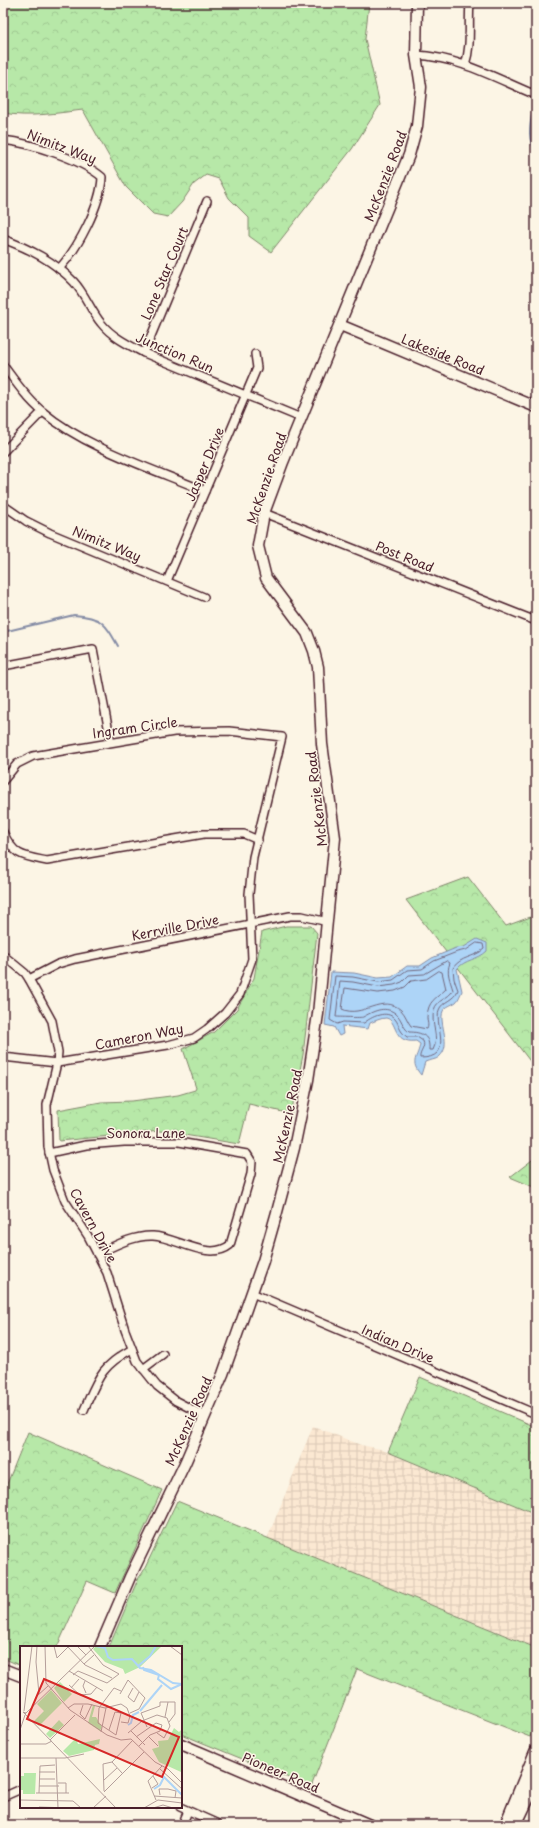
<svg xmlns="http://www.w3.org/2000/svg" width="539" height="1828" font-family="'Playpen Sans',sans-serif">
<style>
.industrial{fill:url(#industrial-grid)}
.forest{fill:url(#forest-crowns);stroke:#80846a}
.water{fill:#add4f7;stroke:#858ca5}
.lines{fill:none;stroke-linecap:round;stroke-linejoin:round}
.shore{stroke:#72677d;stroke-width:1}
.stream{stroke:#858ca5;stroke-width:2}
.street-casing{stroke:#4a1f2b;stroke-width:10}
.secondary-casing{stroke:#4a1f2b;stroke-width:13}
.primary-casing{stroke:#4a1f2b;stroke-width:15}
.street{stroke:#fcf5e5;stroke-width:7}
.secondary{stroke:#fcf5e5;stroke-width:10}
.primary{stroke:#fcf5e5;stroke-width:12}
.labels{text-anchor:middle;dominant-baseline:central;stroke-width:3;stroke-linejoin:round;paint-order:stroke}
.street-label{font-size:13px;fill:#4a1f2b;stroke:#fcf5e5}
.inset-river{fill:none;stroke:#add4f7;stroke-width:2}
.inset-road{fill:none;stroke:#b59f9b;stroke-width:1}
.view{fill:#d62828;fill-opacity:0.15;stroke:#d62828;stroke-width:2}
.inset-edge{fill:none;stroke:#4a1f2b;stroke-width:2}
</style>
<defs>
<pattern id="industrial-grid" width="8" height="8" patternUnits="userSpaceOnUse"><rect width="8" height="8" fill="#fbe8d2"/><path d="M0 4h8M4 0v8" fill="none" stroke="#d9c7b4"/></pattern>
<pattern id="forest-crowns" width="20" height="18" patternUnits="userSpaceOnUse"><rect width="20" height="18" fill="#b7e8a8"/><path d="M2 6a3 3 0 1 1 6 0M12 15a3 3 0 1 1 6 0" fill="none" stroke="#9fc791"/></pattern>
</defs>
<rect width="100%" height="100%" fill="#fcf5e5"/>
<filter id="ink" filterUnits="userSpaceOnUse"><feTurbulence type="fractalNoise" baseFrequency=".025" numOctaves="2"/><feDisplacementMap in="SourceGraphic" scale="8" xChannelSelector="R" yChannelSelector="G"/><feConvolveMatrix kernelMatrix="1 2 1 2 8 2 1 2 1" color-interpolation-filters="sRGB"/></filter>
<g filter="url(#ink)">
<path class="industrial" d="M313 1426 361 1445 380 1449 536 1514V1648L267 1539Z"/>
<g class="forest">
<path d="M3 3H369L365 39 380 105 352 149 271 252 249 236V218L229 198 219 179 206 175 194 184 182 202 168 217 153 214 126 187 83 110C56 113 30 118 3 113Z"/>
<path d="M468 877 506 926 536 915V1069L406 900Z"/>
<path d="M286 926H311L317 933 303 1055 291 1114 249 1104 239 1144 160 1131 59 1141 58 1110 101 1102 132 1101 178 1095 195 1090 196 1088 183 1049 214 1032 237 1009 254 978 262 932Z"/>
<path d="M536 1157V1188L510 1177Z"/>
<path d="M420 1377 536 1427V1514L388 1452Z"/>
<path d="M28 1432 162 1490 115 1593 87 1581 57 1647H21V1666L3 1658V1494Z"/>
<path d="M177 1501 536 1648V1724L530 1737 357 1669 311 1787 181 1734V1647H109L138 1579 143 1572Z"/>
</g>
<path class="water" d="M477 939 487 943V951C478 960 465 959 457 969L462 991C460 995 459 999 456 1002 452 1005 446 1006 443 1011 438 1024 453 1045 439 1057 436 1060 429 1060 425 1062L421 1075C409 1061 418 1058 420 1044L416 1041C392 1044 398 1020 386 1018 381 1018 375 1021 370 1023L368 1029 342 1026 343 1034 339 1036 334 1027 325 1025 331 972 354 973 378 978 392 977 407 966H420L432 958 456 948 464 947Z"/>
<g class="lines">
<g class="shore">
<path d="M477 943 483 944 484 949C474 958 461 956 453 968L454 979 458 990C454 1001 442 1001 439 1010 434 1028 455 1058 420 1058 419 1052 426 1048 423 1041L417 1037H407C398 1030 400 1025 395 1019 387 1009 371 1017 364 1023L343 1022 337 1024 330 1020 335 976 353 977 378 982 393 980 407 970 422 969 434 961 457 952 466 950Z"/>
<path d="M447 961 450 963C446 972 450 980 453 990 449 999 437 999 434 1010 430 1024 440 1037 433 1050H429C430 1036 422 1032 409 1032 402 1027 402 1018 395 1013 384 1005 372 1012 363 1017 362 1018 337 1017 336 1017L340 981 353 982 378 987 394 985 402 982 409 975 424 974Z"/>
<path d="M439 971 442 972 446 989C436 999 428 1000 427 1017 427 1022 429 1025 427 1029L411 1026C407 1021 406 1015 401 1010 382 993 362 1019 342 1009L345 988 378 993 395 991 405 987 411 981 426 979Z"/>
</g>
<g class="stream">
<path d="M533 109C531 122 526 140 536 149"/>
<path d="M3 632 74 615C102 617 105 623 118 646"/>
</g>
<g class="street-casing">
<g id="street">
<path d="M416 55C459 57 497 79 536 95"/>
<path d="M465 65C472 44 468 24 470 3"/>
<path d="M3 140C30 143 81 159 102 177 101 205 78 248 59 269"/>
<path d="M3 239C30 249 54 261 74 282 85 294 91 311 101 323 112 337 129 345 144 353L301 418"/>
<path d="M144 353 207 201"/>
<path d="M3 365C15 381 27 399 43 412 86 448 153 469 205 491"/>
<path d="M3 452 42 412"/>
<path d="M3 505 26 521 50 533 204 597"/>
<path d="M264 513 536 621"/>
<path d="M167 581 257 368 255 354"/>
<path d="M3 666 93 649 111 742"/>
<path d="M3 781 17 764 33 756 174 732 229 731 282 737 253 857 249 894 252 959 240 994 225 1013 207 1029 194 1038 168 1045 57 1063 3 1057"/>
<path d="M3 832C14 856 22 856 47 861L204 834H244L258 840"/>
<path d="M3 955 25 973 29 979 52 1021 58 1052 57 1063 47 1105 48 1147 53 1170 65 1201 88 1236 107 1273 125 1330 137 1361 157 1386 176 1401 205 1416"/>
<path d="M29 979 58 964 75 959 290 916H302L328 922"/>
<path d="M49 1153 86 1145 124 1142H179L247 1154 252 1162 251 1174 230 1245C209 1262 176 1237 153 1236 134 1235 114 1246 97 1254"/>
<path d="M252 1293 536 1414"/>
<path d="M143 1369 163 1354"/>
<path d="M84 1410C98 1378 100 1367 132 1349"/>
<path d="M3 1797 21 1789"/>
<path d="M180 1807 216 1823"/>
<path d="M182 1825 188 1811"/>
</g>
</g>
<g class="secondary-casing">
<g id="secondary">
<path d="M340 325 536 407"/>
<path d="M100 1647 130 1577 185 1463 223 1374 263 1261 277 1212 294 1148 308 1080 318 1014 335 838 322 744 318 667 314 651 307 633 266 578 258 546 264 513 283 462 409 155 417 126 421 87 416 55 417 3"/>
<path d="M3 1669 21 1676"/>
<path d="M181 1744 370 1825"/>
</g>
</g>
<g class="primary-casing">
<g id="primary">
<path d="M506 1825 536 1752"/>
<path d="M515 1825 536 1781"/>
</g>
</g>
<use href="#street" class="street"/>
<use href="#secondary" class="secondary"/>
<use href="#primary" class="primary"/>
</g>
</g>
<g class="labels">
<g class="street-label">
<text transform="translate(62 146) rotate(21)">Nimitz Way</text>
<text transform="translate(385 176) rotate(-69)">McKenzie Road</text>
<text transform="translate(164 273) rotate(-67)">Lone Star Court</text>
<text transform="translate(175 352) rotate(23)">Junction Run</text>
<text transform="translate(443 354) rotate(22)">Lakeside Road</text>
<text transform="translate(204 464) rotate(-67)">Jasper Drive</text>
<text transform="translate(266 478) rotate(-71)">McKenzie Road</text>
<text transform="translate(107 543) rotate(22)">Nimitz Way</text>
<text transform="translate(405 556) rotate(22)">Post Road</text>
<text transform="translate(135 727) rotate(-8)">Ingram Circle</text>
<text transform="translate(316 799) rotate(-97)">McKenzie Road</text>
<text transform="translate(175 927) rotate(-11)">Kerrville Drive</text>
<text transform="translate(139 1036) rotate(-11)">Cameron Way</text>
<text transform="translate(287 1116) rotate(-78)">McKenzie Road</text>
<text x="146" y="1132">Sonora Lane</text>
<text transform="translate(94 1225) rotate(61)">Cavern Drive</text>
<text transform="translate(398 1343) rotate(23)">Indian Drive</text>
<text transform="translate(188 1421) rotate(-66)">McKenzie Road</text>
<text transform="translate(281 1772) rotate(23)">Pioneer Road</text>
</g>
</g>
<g transform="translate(20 1646)">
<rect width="162" height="162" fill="#fcf5e5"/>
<path d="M76 0H142L120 21 105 28 103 23 85 16 73 3Z" fill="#b7e8a8"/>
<path d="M40 36 52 48 44 56 34 42ZM31 44 42 57 19 80 14 75 24 65 17 58ZM73 59 75 60 72 71H76L82 81 80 85 68 77ZM39 74 44 79 30 92 26 88ZM154 82 159 86 162 83 161 126 139 116 132 103 139 101 138 95 148 94ZM56 92 58 98 80 93 79 98 75 99 74 104 49 110 43 105ZM4 127H16L15 148H3V144H0V130H4Z" fill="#b7e8a8"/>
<path class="inset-river" d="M76 0 85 2 88 11 93 14 112 13 120 22 131 24 153 37 162 38M118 20 130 10 136 0M123 21 124 24 139 29 138 33 151 43 162 38M120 65 142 39M108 79 111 77 113 69 119 66M134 143 140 139 144 131 162 149"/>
<path class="inset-road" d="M17 0 16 16 19 48M25 0 26 37 50 64 87 89 101 94 111 93 135 116 148 123 162 137M34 0 37 12 48 1M47 0 65 19 92 32M57 0 66 9M150 0 162 9M64 18 74 9M49 25 83 45M53 29 58 25 87 37 99 28 83 19 68 0M65 35 63 40 66 47M49 39 60 49 71 48 77 41M51 42 59 33M113 42 108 51 114 56 119 46M100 48 108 34 125 52 119 63 110 67M17 50 28 40M63 59 60 68 65 73 72 58M48 62 54 58H68L85 62 101 58 107 62 110 70 108 77 101 76M4 65 12 0M6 67 3 66 96 162M121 67 140 60V56H155V68L149 76M121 67 127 81M5 68 75 0M145 71 148 56M0 84 5 69M89 84 95 66 101 67 96 89 78 77 79 62 94 42 101 45M111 85 125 99M81 86 86 62M108 87 122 75 137 69 147 72 150 80 144 92 137 87M128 90 138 100M116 91 136 77 142 79 140 85 130 89 119 100M30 94 55 69M0 98H26L32 95M0 112H45L64 108M36 112 38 162M92 116 102 127M140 123 162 143M19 126H35M19 133H35M84 134 97 122M38 137H46V147M19 140H39M132 142 138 138 133 130M84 145 83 118 92 116 113 94M84 146 124 106M16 147H49M19 147 20 120 35 119M140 149 139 143H148L156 145 155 152M134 150 162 152M0 154 53 155 61 162M136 154 128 135 142 120M19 161 50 162M73 162 86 150M124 162 138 154 162 157M133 162 143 159 153 162"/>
<path class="view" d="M24 33 159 91 142 131 7 73Z"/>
<rect width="162" height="162" class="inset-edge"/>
</g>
<rect width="539" height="1828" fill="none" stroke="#fcf5e5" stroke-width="16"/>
<rect x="8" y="8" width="523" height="1812" fill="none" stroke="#4a1f2b" stroke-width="1.5" filter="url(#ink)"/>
</svg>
